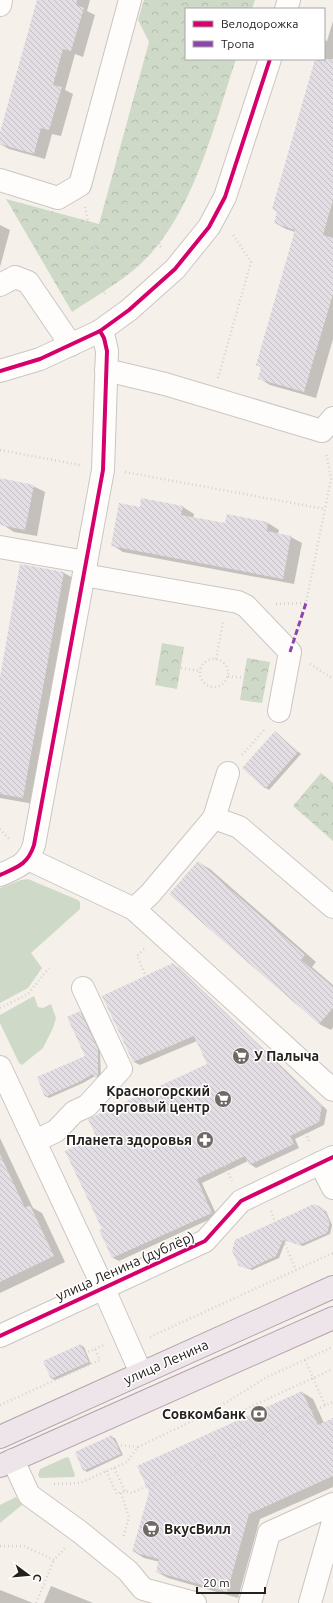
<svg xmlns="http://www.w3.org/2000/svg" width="333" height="1603" font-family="Ubuntu,sans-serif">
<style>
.grass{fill:#cedac7}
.park{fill:url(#park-crowns)}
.shadow{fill:#0003}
.building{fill:url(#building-back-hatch)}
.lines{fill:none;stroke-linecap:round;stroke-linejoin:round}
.minor-casing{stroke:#cac6c2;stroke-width:24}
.major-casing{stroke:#b5a4ad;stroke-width:24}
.path{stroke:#d4d2d2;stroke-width:2.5;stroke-dasharray:1 3;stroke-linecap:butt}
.minor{stroke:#fefdfc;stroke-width:22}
.major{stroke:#eee5eb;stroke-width:22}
.quiet{stroke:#8e44ad;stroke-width:3;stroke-dasharray:6 3;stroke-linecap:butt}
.cycleway-casing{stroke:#fff;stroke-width:6}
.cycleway{stroke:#d6006c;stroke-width:4}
.labels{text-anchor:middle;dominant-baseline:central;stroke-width:3;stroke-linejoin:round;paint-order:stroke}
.poi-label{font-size:14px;font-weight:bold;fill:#24211d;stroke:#fff;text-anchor:end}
.street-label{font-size:14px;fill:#24211d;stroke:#fff}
</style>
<defs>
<pattern id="park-crowns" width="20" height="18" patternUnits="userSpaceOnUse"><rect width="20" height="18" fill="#cedac7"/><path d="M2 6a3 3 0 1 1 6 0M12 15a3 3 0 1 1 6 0" fill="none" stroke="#b1bbaa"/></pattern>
<pattern id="building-back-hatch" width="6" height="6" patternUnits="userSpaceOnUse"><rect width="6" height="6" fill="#e3dee4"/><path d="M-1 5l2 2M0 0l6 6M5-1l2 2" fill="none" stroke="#c3bec3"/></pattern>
</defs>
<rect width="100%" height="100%" fill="#f6f0eb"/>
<g class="grass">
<path d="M28 879 78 900 80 902V909L31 953 42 968 28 988 0 1003V888L21 880Z"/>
<path d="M34 996 38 1007 43 1008 51 1004 56 1018 53 1028 43 1048 22 1065 19 1063 0 1023V1015Z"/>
<path d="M67 1457 69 1458 75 1475 74 1477 40 1478 38 1475 40 1469Z"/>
<path d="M16 1497 22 1505 0 1523V1505Z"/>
</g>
<g class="park">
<path d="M144 0H255L252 9H186V59H236C215 122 197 200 153 251 131 277 100 293 72 312L6 199 99 224 149 42 138 20Z"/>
<path d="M162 643 184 647 177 689 155 685Z"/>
<path d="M247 658 270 662 262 703 240 700Z"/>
<path d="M321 773 333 783V841L293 806Z"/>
</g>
<g class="shadow">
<path d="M38 0H90L87 11 95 15 83 57 75 54 65 90 73 94 61 136 52 134 45 159 9 149 0 144V136Z"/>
<path d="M333 21V339L316 398 270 385 259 378 262 368 257 365 295 232 286 229 275 223 278 212 273 209 316 59H324V40L327 41Z"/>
<path d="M0 225 10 230 0 267Z"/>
<path d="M0 479 33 486 45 492 37 536 14 532 0 523Z"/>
<path d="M183 507 194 514 193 518 226 524 227 515 268 523 279 530 278 534 291 537 302 543 294 584 123 552 112 545 140 508Z"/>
<path d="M21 565 64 573 75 579 34 804 0 798V682Z"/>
<path d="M275 732 301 754 269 790 266 788Z"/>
<path d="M198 862 210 869 316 962 312 967 333 985V1027L331 1030 319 1024Z"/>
<path d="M173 964 179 968 327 1110 324 1125 295 1139 299 1148 256 1168 250 1164 248 1161 202 1183 217 1216 119 1261 113 1258 101 1231 103 1230 98 1137 208 1064 197 1041 140 1065 134 1062 104 996Z"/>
<path d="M80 1012 83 1014 100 1051 101 1078 99 1079 95 1076 83 1083 49 1098 46 1096 86 1057Z"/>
<path d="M0 1138 33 1208 42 1213 65 1262 0 1293Z"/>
<path d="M322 1209 326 1211 332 1225 330 1234 303 1246 286 1240 279 1258 252 1270 243 1267Z"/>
<path d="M81 1345 84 1347 91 1364 55 1380 52 1379Z"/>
<path d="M302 1392 313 1399 324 1423 333 1419V1487L260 1519 238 1598 168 1578 157 1572 160 1562 144 1558 133 1551Z"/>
<path d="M112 1437 115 1438 123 1455 87 1472 84 1470Z"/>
<path d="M51 1586 93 1603H44Z"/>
<path d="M0 1590 33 1603H0Z"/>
</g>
<g class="building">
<path d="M37 0H77L76 5 84 8 71 51 63 49 53 85 62 87 49 130 41 128 34 154 0 144V132Z"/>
<path d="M315 59H333V200L323 235 333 238V294L304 392 258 379 261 367 256 365 295 230 274 223 277 211 272 209Z"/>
<path d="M0 478 34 485 25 530 0 525Z"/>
<path d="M141 498 183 506 181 515 225 523 227 514 268 522 267 531 291 536 283 579 111 546 119 503 140 507Z"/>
<path d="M20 564 64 572 23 798 0 794V677Z"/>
<path d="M275 731 298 752 265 789 242 768Z"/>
<path d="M198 861 305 955 301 960 333 987V1008L319 1024 169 894Z"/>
<path d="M173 963 322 1106 319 1122 290 1136 294 1144 249 1165 245 1156 197 1179 212 1213 112 1258 99 1230 102 1229 65 1151 96 1136 88 1119 207 1064 194 1036 133 1062 102 996Z"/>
<path d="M80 1011 98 1049V1076L95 1078 93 1074 79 1082 45 1097 37 1077 85 1056 67 1017Z"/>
<path d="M0 1154 25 1208 30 1205 54 1256 0 1282Z"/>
<path d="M314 1204 323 1208 330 1223 327 1233 299 1245 283 1240 276 1256 249 1269 239 1266 232 1251 235 1240Z"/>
<path d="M81 1344 89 1362 51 1379 43 1361Z"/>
<path d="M302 1391 318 1425 333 1418V1476L249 1514 227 1592 156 1572 159 1559 132 1552 149 1492 137 1466Z"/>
<path d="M112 1435 121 1454 83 1471 75 1452Z"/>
</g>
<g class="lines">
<g class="minor-casing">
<g id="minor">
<path d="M0 5 1 0"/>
<path d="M286 9 289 0"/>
<path d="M0 180 58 198 80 185 130 0"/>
<path d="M0 285 15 277 28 282 71 345"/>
<path d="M106 370 165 384 322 431 333 418"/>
<path d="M0 371 40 359 100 331 129 310 175 269 209 227 225 197 270 59"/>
<path d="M0 547 86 562"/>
<path d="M84 575 238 602 246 606 290 652 279 711"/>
<path d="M214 818 228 773"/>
<path d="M28 859 134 909 333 1090"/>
<path d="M0 875C18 867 28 864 34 845L103 470 107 351 104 338 100 331"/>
<path d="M134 909 150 894 214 818 239 827 333 907"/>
<path d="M0 1067 103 1287 141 1373"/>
<path d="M35 1141 56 1131 74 1112 87 1106 121 1069 83 988"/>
<path d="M320 1163 333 1188"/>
<path d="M0 1336 205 1241 241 1201 333 1157"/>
<path d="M13 1460 29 1495 80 1532 128 1571 143 1589 195 1603"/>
<path d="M250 1603 269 1533 333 1504"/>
<path d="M310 1603 333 1522"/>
</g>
</g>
<g class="major-casing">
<g id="major">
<path d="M0 1437 333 1287"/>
<path d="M0 1466 333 1318"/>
</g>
</g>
<g class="path">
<path d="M228 0 245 5"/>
<path d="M198 9 201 0"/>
<path d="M85 207 105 294"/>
<path d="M119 234 169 62 156 30 164 0"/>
<path d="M94 244 119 234 159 245"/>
<path d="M161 247 159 245 213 64 210 59"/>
<path d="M218 378 251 262 232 233"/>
<path d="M0 450 80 465"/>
<path d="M125 472 325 509"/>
<path d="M276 604 306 603 331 479 326 452"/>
<circle cx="214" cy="673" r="14"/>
<path d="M216 659 223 622"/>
<path d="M310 664 333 679"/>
<path d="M181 668 200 671"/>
<path d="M228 676 244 678"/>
<path d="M242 755 265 729"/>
<path d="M0 829 11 841"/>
<path d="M144 949 137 956 146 976"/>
<path d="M0 1008 28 994 49 968"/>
<path d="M304 1129 310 1143"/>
<path d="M225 1166 232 1181"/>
<path d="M271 1211 275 1222"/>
<path d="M285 1244 296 1270"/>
<path d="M150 1337 333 1253"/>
<path d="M95 1349 104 1345"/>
<path d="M305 1360 325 1405"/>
<path d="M0 1405 100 1360 95 1349 85 1353"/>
<path d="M209 1413 224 1419 333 1369"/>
<path d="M117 1445 138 1447"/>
<path d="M114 1468 125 1491"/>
<path d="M106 1471 117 1494 125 1491 132 1493 333 1402"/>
<path d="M54 1484 80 1483 127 1462 138 1447 209 1413 267 1377 333 1347"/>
<path d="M121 1493 129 1517 123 1538"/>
<path d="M0 1546H24L54 1560 65 1548"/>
<path d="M36 1603 54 1560"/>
</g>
<use href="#minor" class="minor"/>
<use href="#major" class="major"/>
<path class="quiet" d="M290 652 306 603"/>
<g class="cycleway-casing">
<g id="cycleway">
<path d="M0 371 40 359 100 331 129 310 175 269 209 227 225 197 270 59"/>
<path d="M0 875C18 867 28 864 34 845L103 470 107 351 104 338 100 331"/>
<path d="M0 1336 205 1241 241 1201 333 1157"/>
</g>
</g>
<use href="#cycleway" class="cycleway"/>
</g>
<defs>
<g id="supermarket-disc" transform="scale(0.9)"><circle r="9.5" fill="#6e6965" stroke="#fff"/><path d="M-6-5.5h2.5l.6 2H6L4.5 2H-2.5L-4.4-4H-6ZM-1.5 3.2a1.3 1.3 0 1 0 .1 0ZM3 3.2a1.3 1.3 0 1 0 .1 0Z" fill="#fff"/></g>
<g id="pharmacy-disc" transform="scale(0.9)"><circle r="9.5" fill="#6e6965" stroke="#fff"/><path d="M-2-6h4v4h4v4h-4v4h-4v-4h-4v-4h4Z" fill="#fff"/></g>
<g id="bank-disc" transform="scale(0.9)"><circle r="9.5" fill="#6e6965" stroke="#fff"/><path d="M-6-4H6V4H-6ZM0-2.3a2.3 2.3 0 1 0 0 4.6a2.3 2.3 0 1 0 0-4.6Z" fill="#fff"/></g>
</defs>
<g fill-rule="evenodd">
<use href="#supermarket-disc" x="241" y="1056"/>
<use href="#supermarket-disc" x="223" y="1099"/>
<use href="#pharmacy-disc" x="205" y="1140"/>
<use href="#bank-disc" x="259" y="1414"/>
<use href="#supermarket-disc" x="151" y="1529"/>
</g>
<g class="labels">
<g class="poi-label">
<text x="254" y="1056" text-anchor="start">У Палыча</text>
<text x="210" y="1091">Красногорский<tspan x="210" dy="16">торговый центр</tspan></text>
<text x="192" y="1140">Планета здоровья</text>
<text x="246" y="1414">Совкомбанк</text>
<text x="164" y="1529" text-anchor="start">ВкусВилл</text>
</g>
<g class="street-label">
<text transform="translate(125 1266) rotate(-24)">улица Ленина (дублёр)</text>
<text transform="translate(166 1362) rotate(-24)">улица Ленина</text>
</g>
</g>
<rect x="185" y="8" width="140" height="52" fill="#ffffff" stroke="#a7a6a5"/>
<rect x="193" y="21" width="20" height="6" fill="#d6006c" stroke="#a7a6a5"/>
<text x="221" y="28" font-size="12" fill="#24211d">Велодорожка</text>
<rect x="193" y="41" width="20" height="6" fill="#8e44ad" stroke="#a7a6a5"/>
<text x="221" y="48" font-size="12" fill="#24211d">Тропа</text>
<g transform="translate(28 1575) rotate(106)" stroke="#ffffff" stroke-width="3" paint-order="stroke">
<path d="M0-3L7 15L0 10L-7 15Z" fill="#24211d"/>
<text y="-6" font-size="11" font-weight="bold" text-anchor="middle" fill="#24211d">С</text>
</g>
<path d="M197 1587v6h68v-6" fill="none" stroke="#24211d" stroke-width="2"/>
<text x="203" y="1587" font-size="12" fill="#24211d" stroke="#ffffff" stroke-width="3" paint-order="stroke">20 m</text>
</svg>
